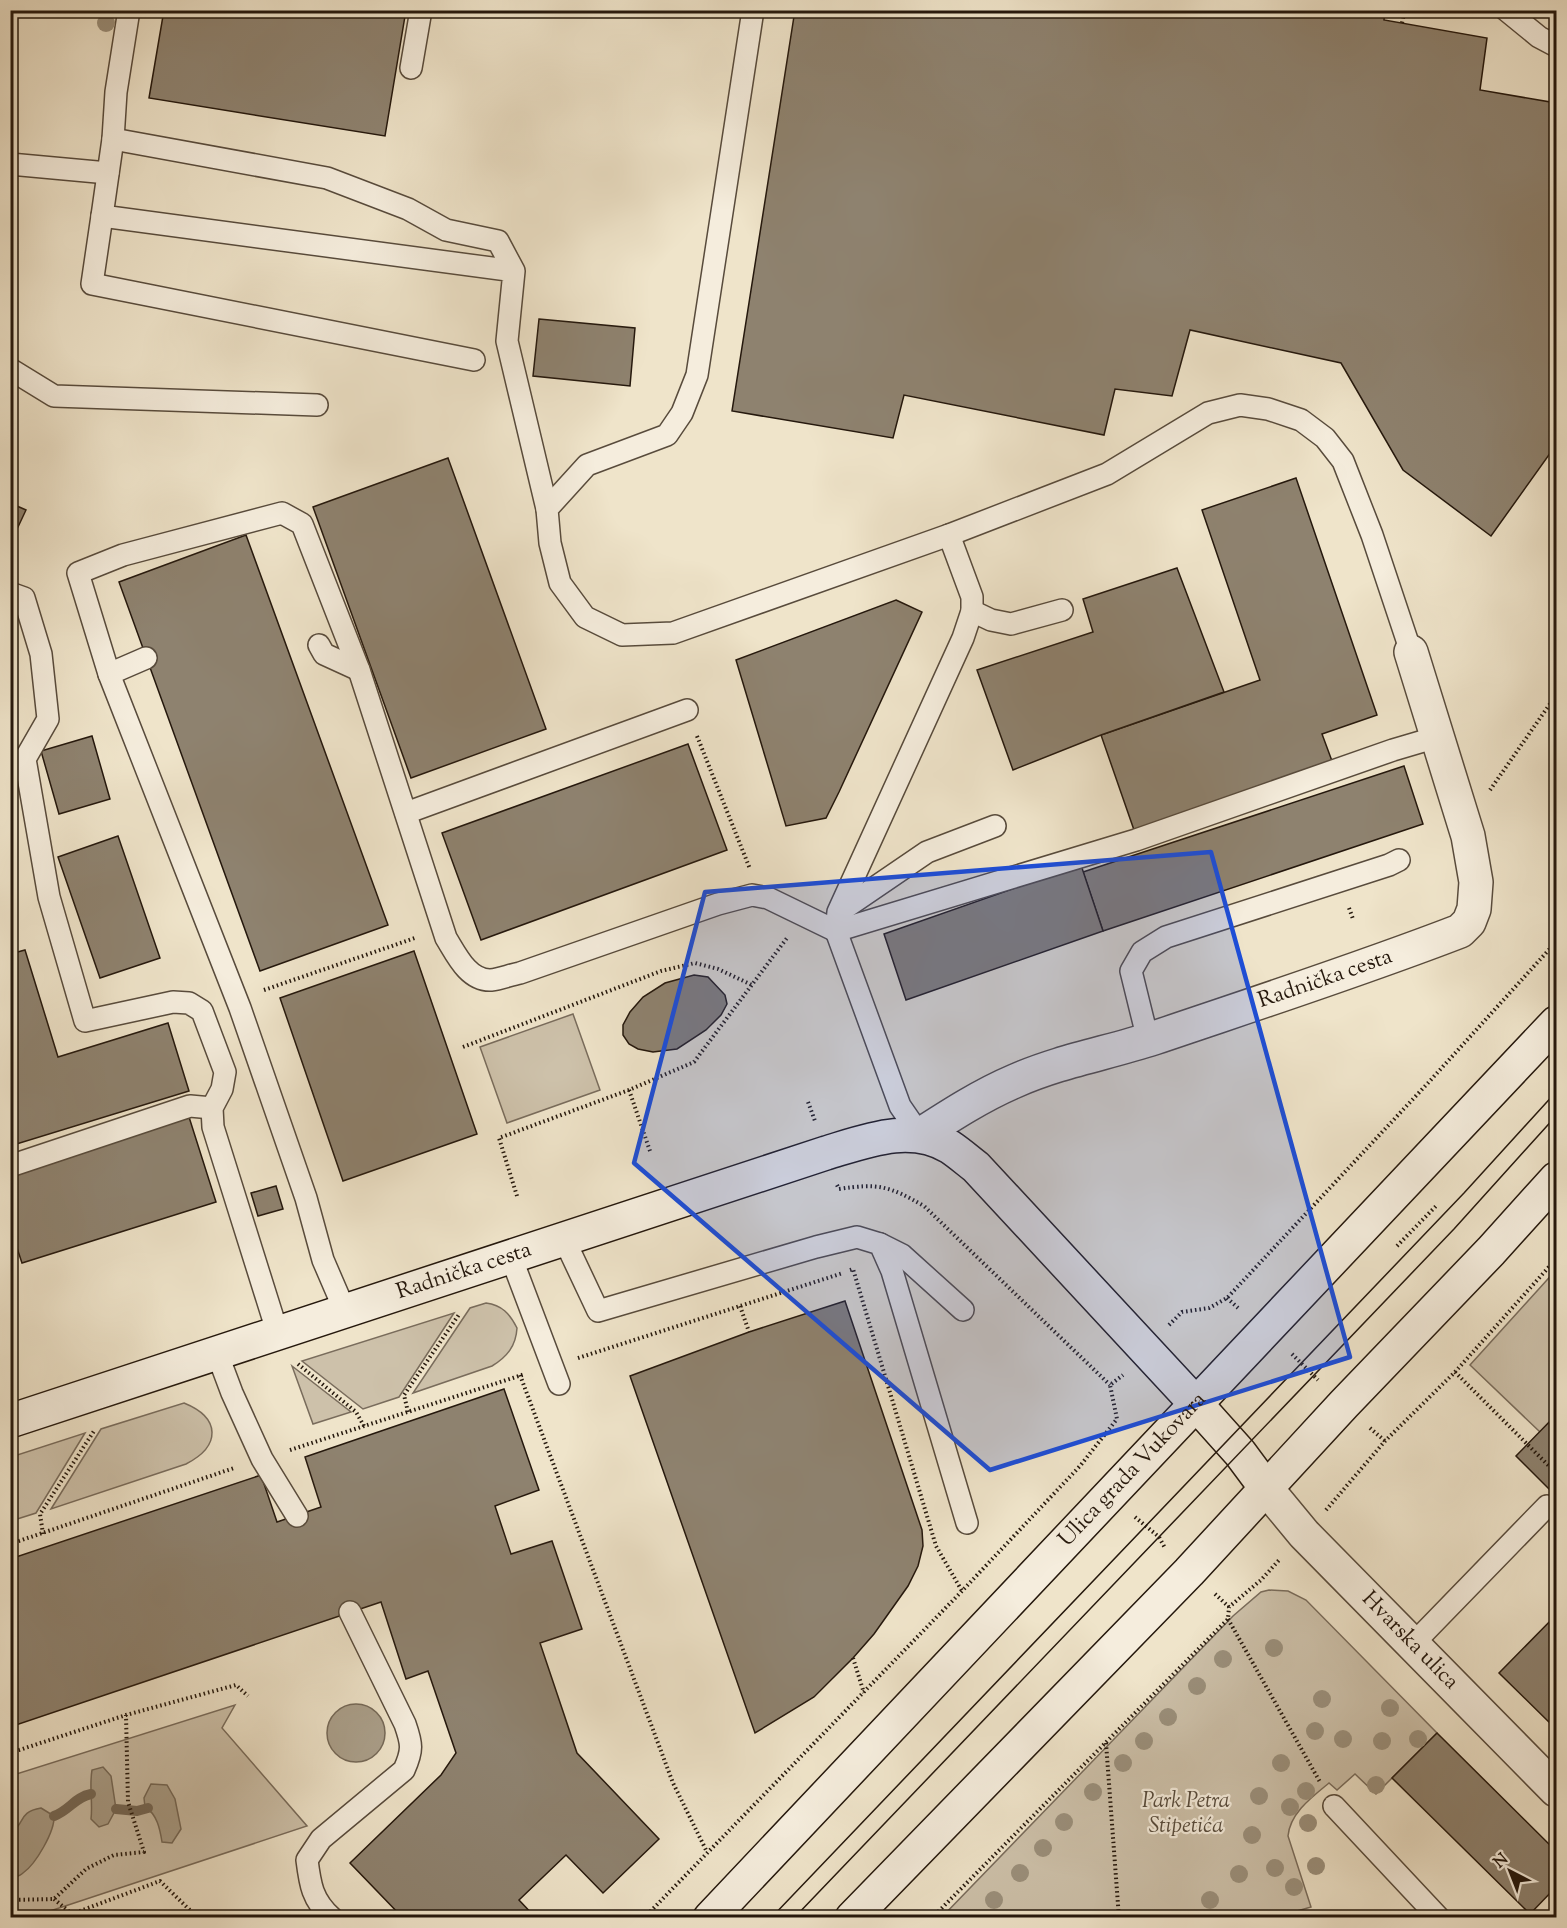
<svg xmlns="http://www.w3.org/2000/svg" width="1567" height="1928" font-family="'Sorts Mill Goudy',serif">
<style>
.green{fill:#cdc1aa;stroke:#796c5c;stroke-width:1.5}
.water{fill:#aa9f8a;stroke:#756958;stroke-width:1.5}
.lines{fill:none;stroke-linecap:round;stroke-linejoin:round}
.stream{stroke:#756958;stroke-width:10}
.building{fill:#8e826f;stroke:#25180d;stroke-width:1.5}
.lane-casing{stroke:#584b3c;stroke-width:24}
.street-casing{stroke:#584b3c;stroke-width:36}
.secondary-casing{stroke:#25180d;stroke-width:36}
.path{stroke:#25180d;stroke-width:4;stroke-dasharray:1.5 3;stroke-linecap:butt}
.lane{stroke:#f5eddd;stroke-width:21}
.street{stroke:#f5eddd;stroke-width:33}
.secondary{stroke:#f5eddd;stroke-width:33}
.tram{stroke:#25180d;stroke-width:1.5}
.tree{fill:#9b907c}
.marked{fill:#1d4ed8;fill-opacity:0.2;stroke:#1d4ed8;stroke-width:4.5;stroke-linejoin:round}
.labels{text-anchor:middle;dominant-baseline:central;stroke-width:4.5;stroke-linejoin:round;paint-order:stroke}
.street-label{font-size:22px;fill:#25180d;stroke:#f5eddd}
.park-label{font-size:22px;font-style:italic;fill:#574b3c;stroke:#f5eddd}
</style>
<rect width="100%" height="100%" fill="#efe4ca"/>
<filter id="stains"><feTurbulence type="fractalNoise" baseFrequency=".00333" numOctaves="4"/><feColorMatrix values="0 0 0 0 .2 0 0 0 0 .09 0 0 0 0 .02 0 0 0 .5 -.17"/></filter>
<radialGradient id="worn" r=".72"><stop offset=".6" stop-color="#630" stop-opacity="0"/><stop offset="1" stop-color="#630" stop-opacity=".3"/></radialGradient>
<g class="green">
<path d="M573 1014 600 1090 507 1123 480 1047Z"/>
<path d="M1556 1270V1415L1540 1432 1470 1365Z"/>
<path d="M486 1303C502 1305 510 1314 517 1328 516 1346 507 1357 492 1366L413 1393 470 1308Z"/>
<path d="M454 1313 399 1397 363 1409 302 1361Z"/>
<path d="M292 1366 351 1412 313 1424Z"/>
<path d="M184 1403C221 1418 221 1446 186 1464L51 1509 101 1429Z"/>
<path d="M85 1433 36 1513 11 1521V1457Z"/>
<path d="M1269 1590 1288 1591 1306 1600 1437 1733 1376 1794 1355 1774 1337 1790 1329 1783C1312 1797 1290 1813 1288 1836L1311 1907 1273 1918H941L1233 1616 1261 1592Z"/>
<path d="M235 1705 222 1728 307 1826 32 1917H11L10 1776Z"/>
</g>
<g class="water">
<circle cx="356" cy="1733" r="29"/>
<path d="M103 1767 111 1776 116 1809 108 1824 99 1827 91 1819C93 1802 89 1787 92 1770Z"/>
<path d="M151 1784 167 1785 175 1799 181 1829 172 1843 162 1842C160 1829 157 1814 145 1807L144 1798Z"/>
<path d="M41 1808 54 1816C55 1831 36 1864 23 1873 20 1876 15 1877 11 1879V1832C26 1824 17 1812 41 1808Z"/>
</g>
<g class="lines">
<g class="stream">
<path d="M116 1809 137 1811 148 1808"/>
<path d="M54 1816C70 1810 75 1797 91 1794"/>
</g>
</g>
<g class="building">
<path d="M164 10H406L385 136 149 98Z"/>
<path d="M795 10H1385L1384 20 1487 38 1480 90 1556 103V445L1491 536 1403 470 1341 363 1190 330 1172 396 1115 389 1104 435 904 395 893 438 732 411Z"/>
<path d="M539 319 635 328 630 386 533 376Z"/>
<path d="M448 458 546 729 411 778 313 507Z"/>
<path d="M1296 478 1377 715 1322 734 1332 761 1134 830 1101 735 1260 680 1202 510Z"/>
<path d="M10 503 26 510 10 544Z"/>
<path d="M246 535 388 925 260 971 119 582Z"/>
<path d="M1177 568 1224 692 1101 735 1013 770 977 670 1093 632 1083 599Z"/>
<path d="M896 600 922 612 839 792 826 818 786 826 736 660Z"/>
<path d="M92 736 110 799 59 814 41 751Z"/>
<path d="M688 744 727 850 481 940 442 833Z"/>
<path d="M1404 766 1423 824 1103 931 1083 872Z"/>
<path d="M118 836 160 958 100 978 58 857Z"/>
<path d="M1081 865 1103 931 906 1000 884 934Z"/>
<path d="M25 950 58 1057 168 1023 189 1091 10 1146V954Z"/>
<path d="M414 951 477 1134 343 1181 280 998Z"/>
<path d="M694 975 708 977 725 995 727 1004 721 1015 706 1030 677 1049 653 1052 638 1049 629 1044 623 1035V1025L630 1012 643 997 665 983Z"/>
<path d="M189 1117 216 1202 22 1263 10 1227V1173Z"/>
<path d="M276 1186 283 1209 258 1216 251 1193Z"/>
<path d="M845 1301 922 1530 923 1546 918 1566 908 1586 874 1634 853 1658 814 1697 755 1733 630 1376 749 1332Z"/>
<path d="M504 1389 539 1490 495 1506 511 1554 552 1541 582 1629 540 1643 577 1753 659 1839 603 1893 566 1855 519 1900 536 1918H403L350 1863 441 1775 456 1753 428 1671 406 1679 381 1602 10 1727V1559L261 1475 277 1522 321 1507 305 1457Z"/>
<path d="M1556 1415V1496L1516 1456Z"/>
<path d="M1556 1615V1729L1499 1673Z"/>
<path d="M1437 1733 1556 1851V1887L1530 1914 1392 1778Z"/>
</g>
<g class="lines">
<g class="lane-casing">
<g id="lane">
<path d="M753 10 697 375 682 413 667 435 587 465 547 509 550 543 560 583 585 617 622 635 673 633 949 535 1107 474 1208 413 1240 405 1268 409 1301 420 1325 438 1343 461 1372 535 1411 652"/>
<path d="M1506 10 1539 37 1556 46"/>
<path d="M411 68 421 10"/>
<path d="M113 139 116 92 129 10"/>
<path d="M10 164 108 173"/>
<path d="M102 216 92 284 474 360"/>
<path d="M514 271 102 216 113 139 327 178 408 209 446 230 498 241 514 271 507 341 547 509"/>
<path d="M10 369 54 396 317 405"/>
<path d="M10 593 24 598 41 654 48 719 25 759 49 897 85 1021 173 1002 189 1003 202 1011 225 1072 222 1089 212 1108 213 1127 278 1334"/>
<path d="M972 611 991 620 1011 624 1062 610"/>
<path d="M319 645 324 654 359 670"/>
<path d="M109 674 146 658"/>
<path d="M406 813 687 710"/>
<path d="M839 912 927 852 995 826"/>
<path d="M1148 1040 1131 971 1142 952 1166 937 1389 865 1399 860"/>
<path d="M920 1135 900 1106 836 931 838 912 963 638 972 611V597L949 535"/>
<path d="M10 1166 190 1106 212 1108"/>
<path d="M564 1239 598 1311 816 1247 857 1237 880 1244 892 1271 967 1523"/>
<path d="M880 1244 902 1255 963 1310"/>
<path d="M511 1257 559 1384"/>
<path d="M345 1311 323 1260 306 1198 240 1008 109 674 78 573 123 555 282 513 302 524 359 670 446 938C456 954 468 981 491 980 500 979 510 975 520 973L718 904 752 895 768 898 836 931 1136 840 1393 750 1437 737"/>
<path d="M217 1353 232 1393 262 1459 297 1516"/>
<path d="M1413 1644 1547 1506"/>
<path d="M1334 1806 1439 1918"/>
<path d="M332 1918C312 1900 310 1884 307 1860L321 1839 404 1770C413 1750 412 1744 405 1724L350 1612"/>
</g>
</g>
<g class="street-casing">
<g id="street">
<path id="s1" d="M920 1135C951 1115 982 1095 1015 1081 1060 1061 1108 1053 1154 1038 1257 1003 1359 970 1460 931L1469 922 1474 909 1476 882 1468 836 1411 652"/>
<path id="s2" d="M1266 1488 1304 1534 1556 1790"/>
</g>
</g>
<g class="secondary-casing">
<g id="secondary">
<path id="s3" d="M10 1421 826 1153C866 1141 910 1123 950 1147 959 1153 967 1160 976 1167L1197 1405 1240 1453 1266 1488"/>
<path id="s4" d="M710 1918 1556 1023"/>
<path d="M852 1918 1189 1572 1344 1404 1491 1251 1556 1179"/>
</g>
</g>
<g class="path">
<path d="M1402 23 1405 10"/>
<path d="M697 736 750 869"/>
<path d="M1490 790 1552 701 1556 690"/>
<path d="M1349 908 1353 919"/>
<path d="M264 990 415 938"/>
<path d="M463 1047 661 971 695 963 718 969 752 985"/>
<path d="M629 1090 650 1151"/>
<path d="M808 1102 815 1121"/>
<path d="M837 1185 839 1189C879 1183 889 1186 924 1206L1110 1385"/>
<path d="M517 1196 499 1138 629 1090 694 1062 787 938"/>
<path d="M1397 1246 1437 1205"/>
<path d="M850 1270 853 1269 936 1546 962 1591"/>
<path d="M1227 1298 1238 1308"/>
<path d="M740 1306 749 1332"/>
<path d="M1169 1325 1182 1312 1209 1308 1227 1298 1428 1083 1556 942"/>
<path d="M1292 1354 1318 1380"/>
<path d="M578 1358 843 1273"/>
<path d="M298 1364 356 1412 364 1426"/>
<path d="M1455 1372 1556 1473"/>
<path d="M520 1375 673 1783 707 1852"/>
<path d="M408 1412 404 1395 460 1313"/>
<path d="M1370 1428 1385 1441"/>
<path d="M290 1450 525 1374"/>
<path d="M1326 1510 1385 1441 1455 1372 1556 1259"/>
<path d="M1135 1517 1159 1537 1165 1548"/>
<path d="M43 1534 40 1514 94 1431"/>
<path d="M10 1544 234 1468"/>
<path d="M1215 1594 1229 1607"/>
<path d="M1228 1619 1320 1782"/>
<path d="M853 1658 864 1693"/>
<path d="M1106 1743 1119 1918"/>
<path d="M10 1753 126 1715 236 1685 248 1696"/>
<path d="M54 1899 72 1914 160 1881 198 1918"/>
<path d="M10 1900 54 1899 86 1869 114 1855 144 1852 128 1802 126 1715"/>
<path d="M644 1918 962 1591 1080 1466 1117 1419 1110 1385 1123 1375"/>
<path d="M932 1918 1228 1619 1229 1607 1261 1580 1280 1559"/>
</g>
<use href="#lane" class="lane"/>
<use href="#street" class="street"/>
<use href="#secondary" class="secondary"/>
<g class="tram">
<path d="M771 1918 1464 1193 1556 1092"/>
<path d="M794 1918 1454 1229 1556 1116"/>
</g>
</g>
<g class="tree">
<circle cx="106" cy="23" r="9"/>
<circle cx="1274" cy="1648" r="9"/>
<circle cx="1223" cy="1659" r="9"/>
<circle cx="1197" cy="1686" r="9"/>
<circle cx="1322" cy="1699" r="9"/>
<circle cx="1390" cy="1708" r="9"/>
<circle cx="1168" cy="1717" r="9"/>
<circle cx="1315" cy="1731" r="9"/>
<circle cx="1343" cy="1739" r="9"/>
<circle cx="1418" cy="1739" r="9"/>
<circle cx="1144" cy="1741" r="9"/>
<circle cx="1382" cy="1741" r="9"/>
<circle cx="1123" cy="1763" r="9"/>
<circle cx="1281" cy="1763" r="9"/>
<circle cx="1376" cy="1785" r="9"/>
<circle cx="1306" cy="1791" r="9"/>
<circle cx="1093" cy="1792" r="9"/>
<circle cx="1259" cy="1796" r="9"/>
<circle cx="1290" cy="1807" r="9"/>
<circle cx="1064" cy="1822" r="9"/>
<circle cx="1308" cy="1823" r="9"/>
<circle cx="1252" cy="1835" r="9"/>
<circle cx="1043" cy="1848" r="9"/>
<circle cx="1316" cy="1866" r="9"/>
<circle cx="1275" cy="1868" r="9"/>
<circle cx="1020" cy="1873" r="9"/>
<circle cx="1239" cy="1874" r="9"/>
<circle cx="1294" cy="1887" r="9"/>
<circle cx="994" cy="1900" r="9"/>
<circle cx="1210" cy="1900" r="9"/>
</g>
<path class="marked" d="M1211 852 1350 1357 990 1470 634 1163 705 892Z"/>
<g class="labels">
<g class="street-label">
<text stroke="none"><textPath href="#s1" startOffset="436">Radnička cesta</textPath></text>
<text stroke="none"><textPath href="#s3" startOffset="478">Radnička cesta</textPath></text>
<text stroke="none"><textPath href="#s4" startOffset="616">Ulica grada Vukovara</textPath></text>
<text stroke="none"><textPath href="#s2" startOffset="210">Hvarska ulica</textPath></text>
</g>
<g class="park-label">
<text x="1186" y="1802">Park Petra<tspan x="1186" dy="25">Stipetića</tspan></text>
</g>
</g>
<rect width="1567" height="1928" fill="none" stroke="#efe4ca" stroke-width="36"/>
<rect x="12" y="12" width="1543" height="1904" fill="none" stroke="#25180d" stroke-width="3"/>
<rect x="18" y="18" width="1531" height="1892" fill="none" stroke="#25180d" stroke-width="1.5"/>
<g transform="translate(1510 1871) rotate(318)" stroke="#f5eddd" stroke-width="4.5" paint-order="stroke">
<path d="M0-4.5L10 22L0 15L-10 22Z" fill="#25180d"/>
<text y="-9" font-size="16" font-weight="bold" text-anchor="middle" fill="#25180d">N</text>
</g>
<rect width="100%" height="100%" filter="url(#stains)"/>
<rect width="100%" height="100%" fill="url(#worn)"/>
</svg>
